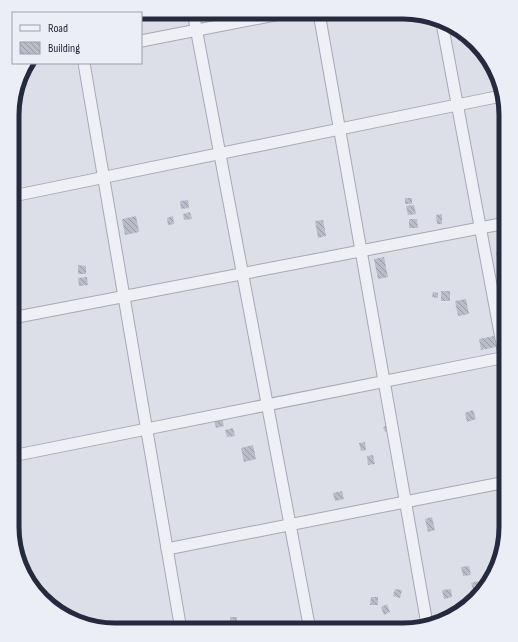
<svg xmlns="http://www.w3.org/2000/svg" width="518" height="642" font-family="'Sofia Sans Condensed',sans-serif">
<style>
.building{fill:url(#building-back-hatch)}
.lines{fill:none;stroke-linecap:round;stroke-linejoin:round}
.street-casing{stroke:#a5a9b4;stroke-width:13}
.street{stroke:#eff0f5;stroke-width:11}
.rim{fill:none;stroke:#252a3e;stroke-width:5}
</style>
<defs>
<pattern id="building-back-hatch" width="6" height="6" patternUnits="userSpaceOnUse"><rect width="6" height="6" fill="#b9bdca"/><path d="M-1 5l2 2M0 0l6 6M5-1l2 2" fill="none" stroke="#969aa5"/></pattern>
</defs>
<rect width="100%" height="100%" fill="#dcdfe7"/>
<g class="building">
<rect x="405" y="198" width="7" height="6"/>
<path d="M188 200 189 208 181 209 180 201Z"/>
<path d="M414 205 416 214 408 215 406 206Z"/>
<path d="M190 212 192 219 184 220 183 214Z"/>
<path d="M442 214V224H437L436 215Z"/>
<path d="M136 216 139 232 125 235 122 219Z"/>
<path d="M173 216 174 224 168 225 167 218Z"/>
<path d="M409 219H417L418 228H409Z"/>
<path d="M323 220 326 236 318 238 315 221Z"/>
<path d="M506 233V240L501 241 499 235Z"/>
<path d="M504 251 506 263V290H503L496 252Z"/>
<path d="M384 257 388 277 378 279 374 259Z"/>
<path d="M78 265 86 266V274H78Z"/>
<path d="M87 277 88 285 79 286 78 278Z"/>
<rect x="441" y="291" width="9" height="10"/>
<path d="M433 292 438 293V298L432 297Z"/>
<path d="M466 299 469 314 458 316 455 301Z"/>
<path d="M494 336 496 347 481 350 479 339Z"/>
<path d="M473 410 476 419 467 422 465 413Z"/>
<path d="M222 418 224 426 216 428 214 420Z"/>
<path d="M390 424 392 430 385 432 383 427Z"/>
<path d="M233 428 235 436 227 437 225 430Z"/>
<path d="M365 442 366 450 361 451 359 443Z"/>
<path d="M253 445 256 459 244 462 241 448Z"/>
<path d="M373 455 375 464 368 465 367 456Z"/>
<path d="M342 491 344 499 335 501 333 493Z"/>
<path d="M432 517 435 530 428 532 425 519Z"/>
<path d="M469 566 471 575 463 576 461 567Z"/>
<path d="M478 581 479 587 473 589 471 583Z"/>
<path d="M395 589 402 590 400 598 393 596Z"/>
<path d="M451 589 452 597 444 599 442 590Z"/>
<path d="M371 597H378V605H370Z"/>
<path d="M387 604 390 612 384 615 381 607Z"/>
<rect x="230" y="617" width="7" height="7"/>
</g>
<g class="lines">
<g class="street-casing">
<g id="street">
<path d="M193 12 310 630"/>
<path d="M319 13 427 624"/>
<path d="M442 23 506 365"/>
<path d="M141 41 285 13"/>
<path d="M84 63 181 630"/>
<path d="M26 64 30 63"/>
<path d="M13 196 501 96"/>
<path d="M12 318 506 223"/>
<path d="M12 456 506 357"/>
<path d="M167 549 506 482"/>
</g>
</g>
<use href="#street" class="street"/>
</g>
<path d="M0 0H518V642H0ZM115 19H403A96 96 0 0 1 499 115V527A96 96 0 0 1 403 623H115A96 96 0 0 1 19 527V115A96 96 0 0 1 115 19Z" fill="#eceef5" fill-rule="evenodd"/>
<path class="rim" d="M115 19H403A96 96 0 0 1 499 115V527A96 96 0 0 1 403 623H115A96 96 0 0 1 19 527V115A96 96 0 0 1 115 19Z"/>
<rect x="12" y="12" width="130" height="52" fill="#eceef5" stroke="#9ca0ac"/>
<rect x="20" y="25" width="20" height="6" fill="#eff0f5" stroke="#9ca0ac"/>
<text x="48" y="32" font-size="12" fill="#252a3e">Road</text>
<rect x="20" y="42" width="20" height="12" fill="url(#building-back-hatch)" stroke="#9ca0ac"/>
<text x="48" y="52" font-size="12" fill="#252a3e">Building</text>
</svg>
